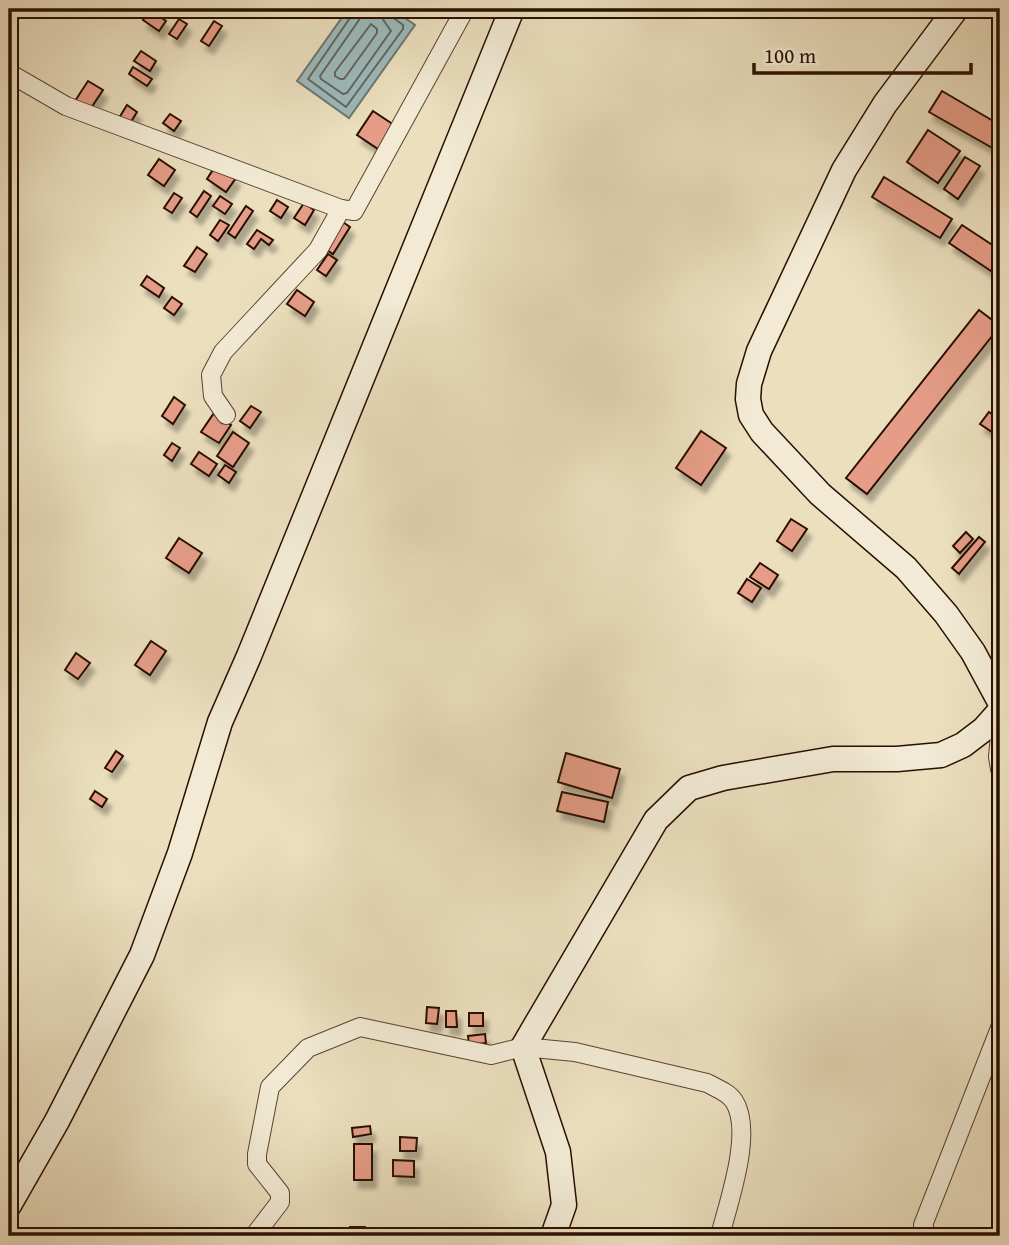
<svg xmlns="http://www.w3.org/2000/svg" width="1009" height="1245" font-family="'Gentium Book Plus',serif">
<style>
.water{fill:#9cbabc;stroke:#6e7671;stroke-width:2}
.lines{fill:none;stroke-linecap:round;stroke-linejoin:round}
.shore{stroke:#63645e;stroke-width:2}
.building{fill:#e59d87;stroke:#2a0f00;stroke-width:2;filter:url(#shadow)}
.street-casing{stroke:#5a4330;stroke-width:20}
.secondary-casing{stroke:#2a0f00;stroke-width:27}
.street{stroke:#f2ead5;stroke-width:18}
.secondary{stroke:#f2ead5;stroke-width:24}
</style>
<defs>
<filter id="shadow"><feDropShadow dx="4.5" dy="8" stdDeviation="2" flood-color="#0004"/></filter>
</defs>
<rect width="100%" height="100%" fill="#ebdfbe"/>
<filter id="stains"><feTurbulence type="fractalNoise" baseFrequency=".00286" numOctaves="4"/><feColorMatrix values="0 0 0 0 .2 0 0 0 0 .09 0 0 0 0 .02 0 0 0 .5 -.17"/></filter>
<radialGradient id="worn" r=".72"><stop offset=".6" stop-color="#630" stop-opacity="0"/><stop offset="1" stop-color="#630" stop-opacity=".3"/></radialGradient>
<path class="water" d="M348 9H392L415 25 349 118 297 81Z"/>
<g class="lines">
<g class="shore">
<path d="M353 9 352 15 308 79 346 107 403 29V25L391 16 389 9"/>
<path d="M362 9 359 20 320 76 321 79 343 94 347 93 391 31 382 18 381 9"/>
<path d="M371 24 377 29V33L344 79H340L335 76V72Z"/>
</g>
</g>
<g class="building">
<path d="M150 10 166 21 159 31 143 20Z"/>
<path d="M179 19 187 24 177 39 169 34Z"/>
<path d="M214 21 222 26 209 46 201 41Z"/>
<path d="M141 51 156 61 150 71 134 61Z"/>
<path d="M133 67 152 79 147 86 129 74Z"/>
<path d="M88 81 103 90 89 111 75 101Z"/>
<path d="M942 91 1000 125V143L996 150 929 112Z"/>
<path d="M127 105 137 112 129 125 119 118Z"/>
<path d="M373 111 394 125 378 149 357 135Z"/>
<path d="M170 114 181 121 174 131 163 123Z"/>
<path d="M928 130 960 151 938 183 907 162Z"/>
<path d="M965 157 980 166 958 199 944 189Z"/>
<path d="M159 159 175 170 164 186 148 175Z"/>
<path d="M216 165 236 178 226 192 207 179Z"/>
<path d="M884 177 952 219 940 238 872 197Z"/>
<path d="M204 191 211 196 197 217 190 212Z"/>
<path d="M174 193 182 198 172 213 164 208Z"/>
<path d="M220 196 232 204 225 214 213 206Z"/>
<path d="M277 200 288 207 281 218 270 211Z"/>
<path d="M304 203 314 210 305 225 294 218Z"/>
<path d="M246 206 253 211 235 238 228 233Z"/>
<path d="M220 220 229 225 218 241 210 235Z"/>
<path d="M340 220 350 227 333 254 322 247Z"/>
<path d="M962 225 1000 250V277L949 243Z"/>
<path d="M257 230 273 240 269 245 261 239 254 249 247 244Z"/>
<path d="M197 247 207 254 195 272 184 266Z"/>
<path d="M328 254 337 260 326 276 317 270Z"/>
<path d="M147 276 164 288 159 297 141 285Z"/>
<path d="M297 290 314 302 305 316 287 304Z"/>
<path d="M172 297 182 304 174 315 164 308Z"/>
<path d="M979 310 1000 326 867 494 846 478Z"/>
<path d="M174 397 185 405 173 424 162 416Z"/>
<path d="M251 406 261 412 250 428 240 421Z"/>
<path d="M989 412 1000 420V426L995 434 980 424Z"/>
<path d="M214 413 231 425 219 443 201 432Z"/>
<path d="M701 431 726 448 701 485 676 468Z"/>
<path d="M233 432 249 443 233 467 217 456Z"/>
<path d="M172 443 180 448 172 461 164 455Z"/>
<path d="M199 452 217 464 209 476 191 464Z"/>
<path d="M225 465 236 472 229 483 218 475Z"/>
<path d="M791 519 807 529 792 551 777 541Z"/>
<path d="M966 532 973 539 960 553 953 546Z"/>
<path d="M979 537 985 542 959 574 952 568Z"/>
<path d="M179 538 202 553 189 573 166 558Z"/>
<path d="M760 563 778 575 769 589 750 577Z"/>
<path d="M747 579 761 588 752 602 738 593Z"/>
<path d="M151 641 166 651 150 675 135 665Z"/>
<path d="M76 653 90 663 78 679 65 670Z"/>
<path d="M116 751 123 756 112 772 105 768Z"/>
<path d="M566 753 620 769 612 798 558 782Z"/>
<path d="M95 791 107 799 102 807 90 799Z"/>
<path d="M562 792 608 802 604 822 557 811Z"/>
<path d="M427 1007 439 1008 437 1024 426 1023Z"/>
<path d="M446 1011H456L457 1027H446Z"/>
<rect x="469" y="1013" width="14" height="13"/>
<path d="M485 1034 486 1043 469 1045 468 1036Z"/>
<path d="M370 1126 371 1134 353 1137 352 1128Z"/>
<path d="M400 1137 417 1138 416 1151H400Z"/>
<rect x="354" y="1144" width="18" height="36"/>
<path d="M393 1160 414 1161V1177L393 1176Z"/>
<rect x="350" y="1227" width="15" height="9"/>
<path d="M626 1229 627 1236H601V1231Z"/>
</g>
<g class="lines">
<g class="street-casing">
<g id="street">
<path d="M9 73 66 106 341 209 354 211 465 9"/>
<path d="M226 415 213 396 211 375 223 352 318 250 341 209"/>
<path d="M1000 735 998 757 1000 769"/>
<path d="M254 1236 280 1202V1193L257 1164V1154L270 1087 308 1048 360 1027 491 1055 523 1047 575 1052 707 1083C716 1088 728 1092 734 1101 754 1132 728 1203 720 1236"/>
<path d="M927 1236 923 1225 1000 1028"/>
</g>
</g>
<g class="secondary-casing">
<g id="secondary">
<path d="M956 9 885 104 844 170 759 351 749 384 748 399 751 415 762 432 820 494 906 568 946 614 973 652 1000 702"/>
<path d="M9 1205 57 1121 142 955 180 853 220 722 249 656 512 9"/>
<path d="M553 1236 564 1205 558 1152 523 1047 656 820 689 788 723 778 833 759H897L941 755 963 745 984 729 1000 711"/>
</g>
</g>
<use href="#street" class="street"/>
<use href="#secondary" class="secondary"/>
</g>
<rect width="1009" height="1245" fill="none" stroke="#ebdfbe" stroke-width="35"/>
<rect x="10" y="10" width="988" height="1224" fill="none" stroke="#2a0f00" stroke-width="3.5"/>
<rect x="18" y="18" width="974" height="1210" fill="none" stroke="#2a0f00" stroke-width="2"/>
<path d="M754 63v10h217v-10" fill="none" stroke="#2a0f00" stroke-width="3.5"/>
<text x="764" y="63" font-size="21" fill="#2a0f00" stroke="#f2ead5" stroke-width="5" paint-order="stroke">100 m</text>
<rect width="100%" height="100%" filter="url(#stains)"/>
<rect width="100%" height="100%" fill="url(#worn)"/>
</svg>
